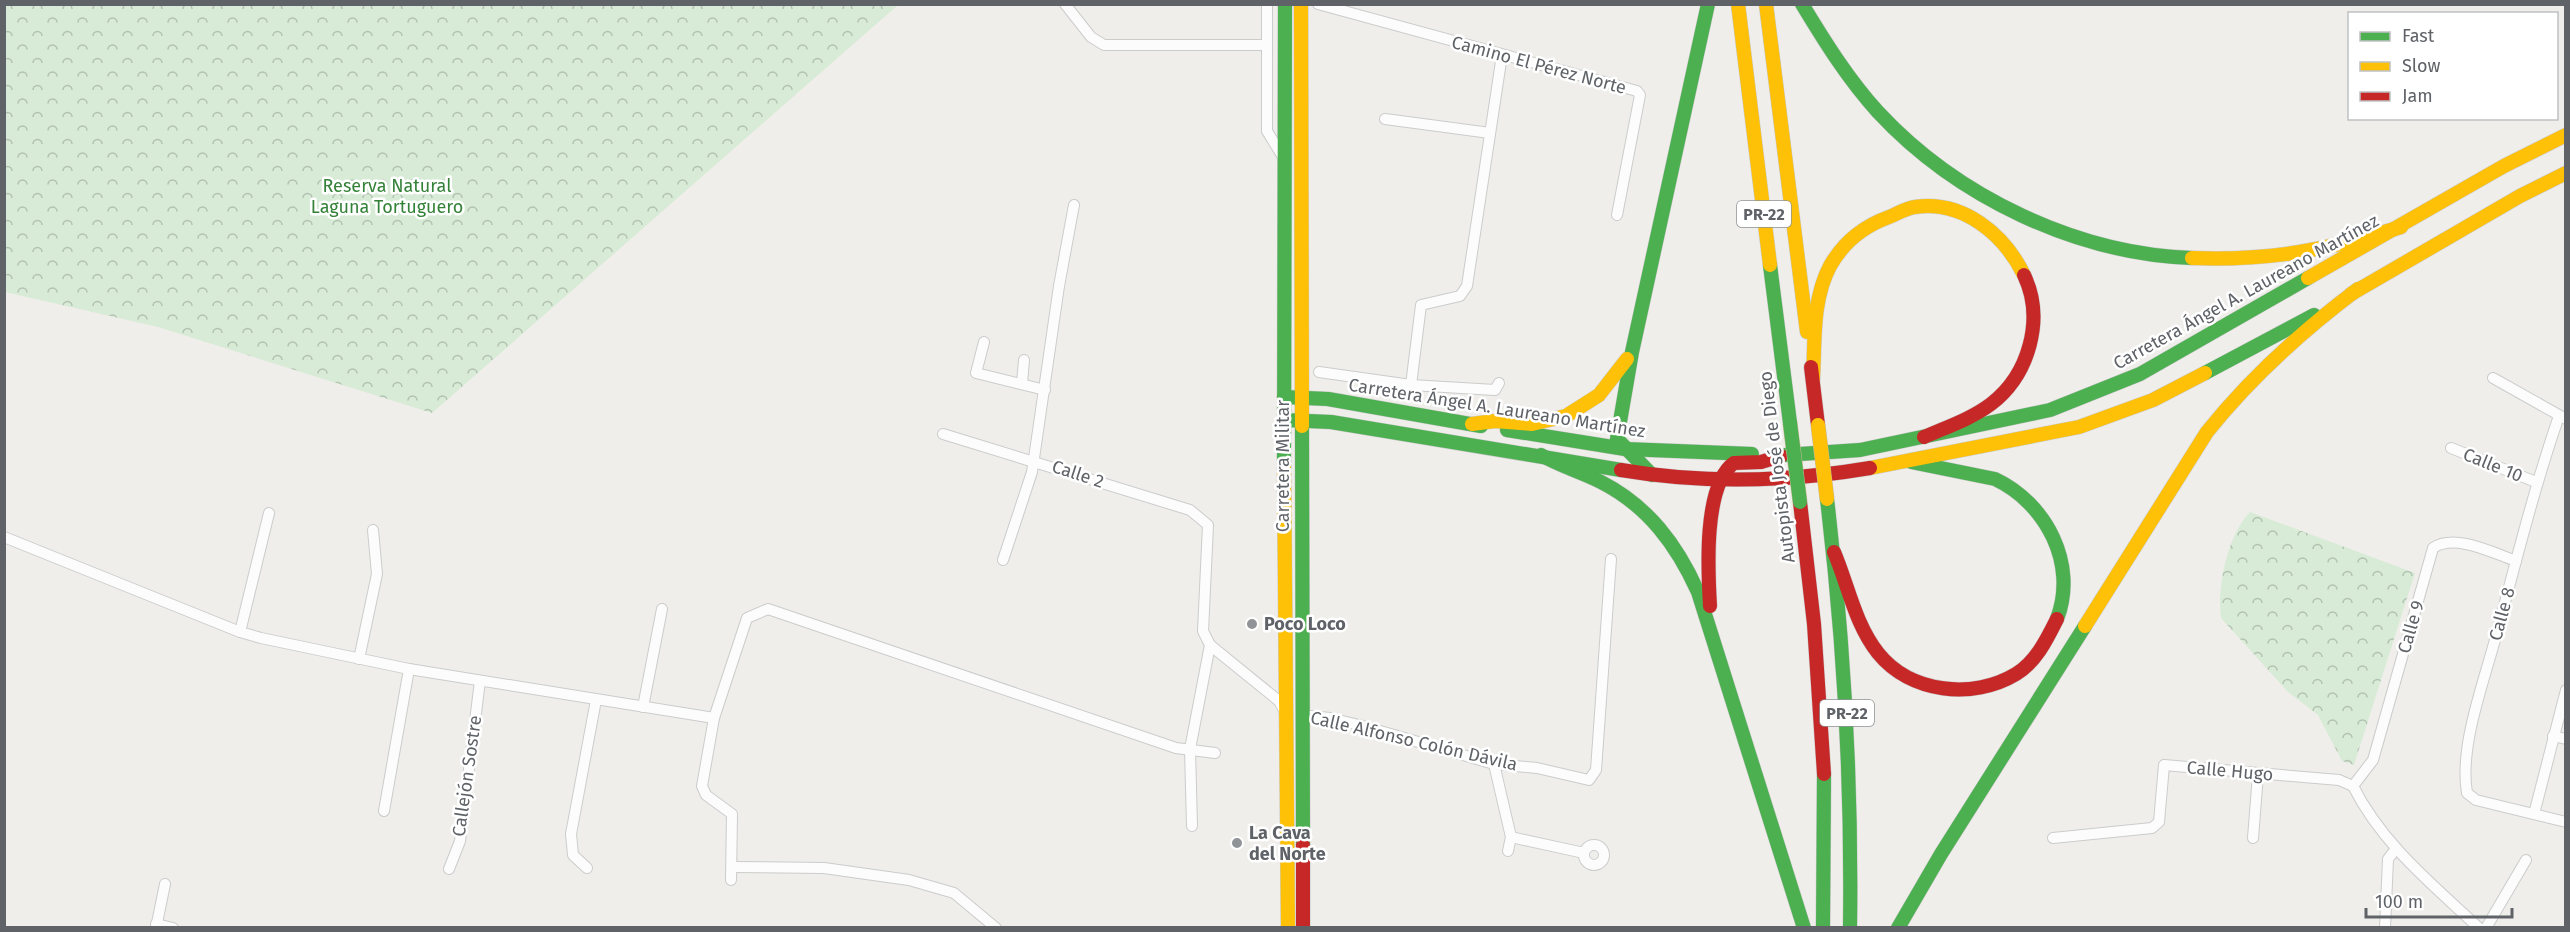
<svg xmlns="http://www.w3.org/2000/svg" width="2570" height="932" font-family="'Fira Sans',sans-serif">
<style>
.forest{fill:url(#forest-crowns)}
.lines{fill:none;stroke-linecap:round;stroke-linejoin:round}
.street-casing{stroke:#cbcccc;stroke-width:12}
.fast-casing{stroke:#cacacb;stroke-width:15}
.slow-casing{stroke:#cacacb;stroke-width:15}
.jam-casing{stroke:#cacacb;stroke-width:15}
.street{stroke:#fdfcfc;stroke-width:10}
.fast{stroke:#4caf50;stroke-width:14}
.slow{stroke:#ffc107;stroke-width:14}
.jam{stroke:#c62828;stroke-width:14}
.fast-bridge-casing{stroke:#c8b996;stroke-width:15;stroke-linecap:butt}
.slow-bridge-casing{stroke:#c8b996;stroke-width:15;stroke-linecap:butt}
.fast-bridge{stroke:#4caf50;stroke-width:14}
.slow-bridge{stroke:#ffc107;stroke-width:14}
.poi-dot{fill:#919496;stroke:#fff;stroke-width:2}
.labels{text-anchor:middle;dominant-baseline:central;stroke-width:5;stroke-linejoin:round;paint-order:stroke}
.shield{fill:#fff;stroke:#8f9295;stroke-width:1.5}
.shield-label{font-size:16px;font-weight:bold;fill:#5f6368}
.street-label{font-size:18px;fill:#5f6368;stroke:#fff}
.park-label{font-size:18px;fill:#348238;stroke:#fff}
.poi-label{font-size:18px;font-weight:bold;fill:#5f6368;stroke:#fff;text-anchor:start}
</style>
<defs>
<pattern id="forest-crowns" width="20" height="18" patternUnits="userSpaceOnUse" patternTransform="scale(1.5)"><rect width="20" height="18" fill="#d8ebd6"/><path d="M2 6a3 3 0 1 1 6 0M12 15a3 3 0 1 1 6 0" fill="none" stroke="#b2c2b1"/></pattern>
</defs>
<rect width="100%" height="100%" fill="#efeeea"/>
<g class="forest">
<path d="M5 4H898V5L432 413 158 327 5 292Z"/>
<path d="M2250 512 2415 573 2354 765 2342 761 2318 715 2288 692 2221 618C2217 586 2227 536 2250 512Z"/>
</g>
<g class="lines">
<g class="street-casing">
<g id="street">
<path d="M1065 4 1091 37 1104 45H1267"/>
<path d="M1267 4V131L1283 157"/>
<path d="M1318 4 1637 91 1640 95 1617 215"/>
<path d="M1385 119 1490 133"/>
<path d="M984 342 976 373 1045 390"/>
<path d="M1319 372 1411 385 1495 390 1499 383"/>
<path d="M2493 378 2566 419"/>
<path d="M1022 383 1024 360"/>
<path d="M1411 385 1421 305 1460 296 1467 286 1502 55"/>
<path d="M2559 416C2534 488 2516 562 2496 636 2484 682 2459 746 2467 793L2476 800 2566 822"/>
<path d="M943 434 1190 510 1208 525 1203 631 1210 645 1190 749 1192 826"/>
<path d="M2451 448 2536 482"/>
<path d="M4 537 240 632 261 638 409 669 714 718"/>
<path d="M1003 560 1032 472 1059 286 1074 205"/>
<path d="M240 632 269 513"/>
<path d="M1210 645 1279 701 1285 712"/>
<path d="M359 659 377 574 373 530"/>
<path d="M643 707 662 609"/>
<path d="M1302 715 1330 718 1363 726 1494 764 1537 768 1589 780 1596 770 1611 559"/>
<path d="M2553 736 2566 739"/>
<path d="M1494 764 1511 837 1508 851"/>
<path d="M2353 786 2373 760 2433 548C2455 533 2493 553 2516 561"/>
<path d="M2353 786C2382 844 2432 884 2479 928"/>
<path d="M384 811 409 669"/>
<path d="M2534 814 2566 690"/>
<path d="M1511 837 1584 853"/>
<path d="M2053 838 2152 828 2159 822 2164 765 2339 780 2353 786"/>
<path d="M2253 838 2258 774"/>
<circle cx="1594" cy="855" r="10"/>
<path d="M732 867 824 868 909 880 954 893 996 928"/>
<path d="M587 868 573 855 571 834 596 700"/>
<path d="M449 869 460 841 480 681"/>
<path d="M731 880 732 814 706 795 702 786 714 718 747 618 768 609 1176 748 1215 753"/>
<path d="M156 924 173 928"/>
<path d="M156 928 165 884"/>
<path d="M2385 928 2388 859 2395 850"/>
<path d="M2486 928 2526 860"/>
</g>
</g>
<g class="fast-casing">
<g id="fast">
<path d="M1802 4C1825 42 1848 79 1878 112 1957 197 2077 254 2192 258"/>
<path d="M1770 265 1790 423"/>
<path d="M2205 373 2314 315"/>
<path d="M1284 397 1328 399 1481 426"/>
<path d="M1285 420 1331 422 1621 470"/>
<path d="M1302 426 1303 845"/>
<path d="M1507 430 1625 449 1752 454"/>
<path d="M1541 455C1560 466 1581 472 1601 482 1648 506 1677 545 1698 592L1804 928"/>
<path d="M1785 455 1860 450 2050 410 2140 374 2308 278"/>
<path d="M1911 462 1995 479C2046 503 2078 564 2057 619"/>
<path d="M1284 467 1285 4"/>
<path d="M1652 475 1617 439 1632 352 1708 4"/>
<path d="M1827 499C1844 642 1852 784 1850 928"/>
<path d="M1823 928 1824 774"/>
<path d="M1898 928 1941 854 2085 626"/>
</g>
</g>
<g class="slow-casing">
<g id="slow">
<path d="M1301 4 1302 426"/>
<path d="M1738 4 1770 265"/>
<path d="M1766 4 1807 332"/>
<path d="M2192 258C2268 261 2329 250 2401 227"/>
<path d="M2308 278 2504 166 2566 135"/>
<path d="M2351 294 2520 196 2566 173"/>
<path d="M1813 379C1815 341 1812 300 1830 266 1843 243 1864 226 1889 217 1897 214 1906 208 1915 207 1963 200 2004 234 2024 275"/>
<path d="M1472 424 1495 421 1532 424 1566 416 1599 395 1627 359"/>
<path d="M1284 467 1288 928"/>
<path d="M1870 468 2079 427 2153 400 2205 373"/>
<path d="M2085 626 2207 432C2251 377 2302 331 2358 289"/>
</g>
</g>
<g class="jam-casing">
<g id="jam">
<path d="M1811 367 1818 425"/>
<path d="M1924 437C1947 427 1971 419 1991 404 2029 375 2045 319 2024 275"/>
<path d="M1621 470C1704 484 1787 482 1870 468"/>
<path d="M1800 502 1814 624 1824 774"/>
<path d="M1834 552C1848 585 1855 624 1878 653 1910 693 1973 700 2016 674 2036 662 2047 639 2057 619"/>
<path d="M1710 606C1708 572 1703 485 1734 463L1761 462 1781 456"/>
<path d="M1303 845V928"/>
</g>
</g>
<use href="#street" class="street"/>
<use href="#fast" class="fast"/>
<use href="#slow" class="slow"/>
<use href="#jam" class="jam"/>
<g class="fast-bridge-casing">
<path id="fast-bridge" d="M1790 423 1800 502"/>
</g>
<g class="slow-bridge-casing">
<path id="slow-bridge" d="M1818 425 1827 499"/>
</g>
<use href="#fast-bridge" class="fast-bridge"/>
<use href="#slow-bridge" class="slow-bridge"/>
</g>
<g class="poi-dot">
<circle cx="1252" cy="624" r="6"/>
<circle cx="1237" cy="843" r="6"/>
</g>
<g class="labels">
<g class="shield">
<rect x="1737" y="201" width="54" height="26" rx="4.5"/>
<rect x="1820" y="700" width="54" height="26" rx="4.5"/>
</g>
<g class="shield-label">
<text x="1764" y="214">PR-22</text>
<text x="1847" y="713">PR-22</text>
</g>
<g class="street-label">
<text transform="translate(1539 65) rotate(15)">Camino El Pérez Norte</text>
<text transform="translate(2246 292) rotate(-29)">Carretera Ángel A. Laureano Martínez</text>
<text transform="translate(1497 408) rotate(9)">Carretera Ángel A. Laureano Martínez</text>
<text transform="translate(2493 465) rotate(22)">Calle 10</text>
<text transform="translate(1283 466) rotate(-90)">Carretera Militar</text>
<text transform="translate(1777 467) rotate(-97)">Autopista José de Diego</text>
<text transform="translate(1078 474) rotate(18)">Calle 2</text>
<text transform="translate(2502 614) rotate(-75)">Calle 8</text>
<text transform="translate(2411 627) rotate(-74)">Calle 9</text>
<text transform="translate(1414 741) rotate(13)">Calle Alfonso Colón Dávila</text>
<text transform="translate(2230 771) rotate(5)">Calle Hugo</text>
<text transform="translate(467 776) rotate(-82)">Callejón Sostre</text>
</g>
<g class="park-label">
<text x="387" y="186">Reserva Natural<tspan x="387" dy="21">Laguna Tortuguero</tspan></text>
</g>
<g class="poi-label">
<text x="1264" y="624">Poco Loco</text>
<text x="1249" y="833">La Cava<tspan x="1249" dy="21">del Norte</tspan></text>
</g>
</g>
<rect width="2570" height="932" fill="none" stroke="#5f6368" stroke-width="12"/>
<rect x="2348" y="12" width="210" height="108" fill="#ffffff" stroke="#bfc1c3" stroke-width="1.5"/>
<rect x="2360" y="32" width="30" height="9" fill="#4caf50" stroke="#bfc1c3" stroke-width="1.5"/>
<text x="2402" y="42" font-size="18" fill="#5f6368">Fast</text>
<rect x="2360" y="62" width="30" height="9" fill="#ffc107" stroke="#bfc1c3" stroke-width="1.5"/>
<text x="2402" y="72" font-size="18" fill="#5f6368">Slow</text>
<rect x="2360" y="92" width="30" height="9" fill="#c62828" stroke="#bfc1c3" stroke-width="1.5"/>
<text x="2402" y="102" font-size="18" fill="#5f6368">Jam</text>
<path d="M2366 908v9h146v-9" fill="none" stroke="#5f6368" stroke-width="3"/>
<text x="2375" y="908" font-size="18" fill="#5f6368" stroke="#ffffff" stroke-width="4.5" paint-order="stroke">100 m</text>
</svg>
